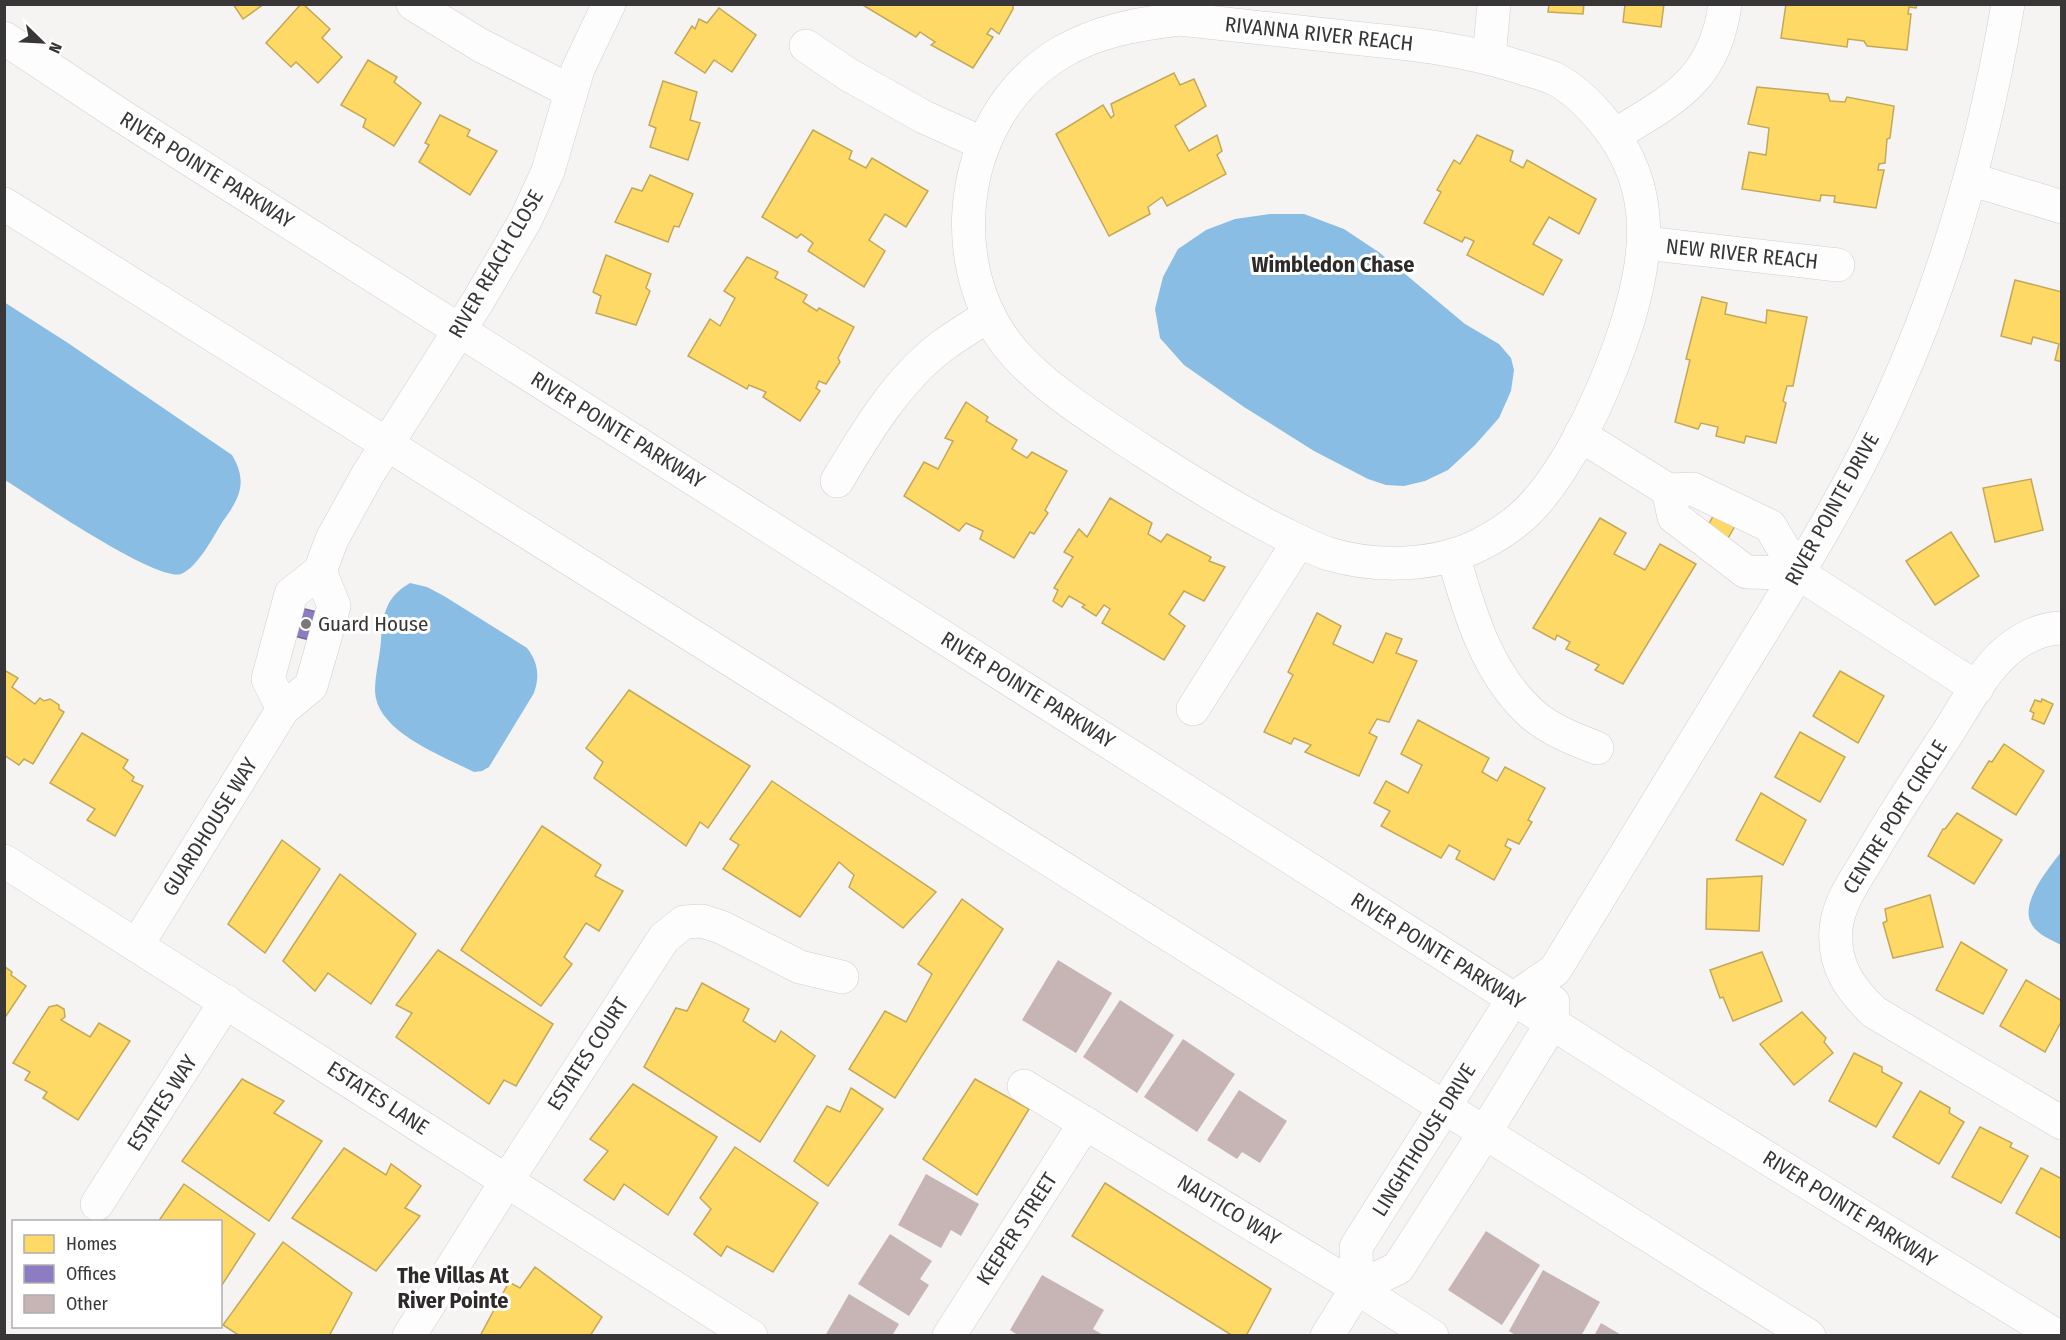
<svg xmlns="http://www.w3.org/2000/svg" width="2066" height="1340" font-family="'Fira Sans Condensed',sans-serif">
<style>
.water{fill:#8abde4}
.homes{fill:#ffd966;stroke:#c3a858;stroke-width:1.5}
.offices{fill:#8e7cc3;stroke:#746799;stroke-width:1.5}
.building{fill:#c7b5b5}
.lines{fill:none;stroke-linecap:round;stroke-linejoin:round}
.minor-casing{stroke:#d0cece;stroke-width:34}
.minor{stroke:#fefdfd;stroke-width:33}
.poi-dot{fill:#7a7878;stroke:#fff;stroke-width:2}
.labels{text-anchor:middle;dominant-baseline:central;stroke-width:6;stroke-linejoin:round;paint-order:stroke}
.street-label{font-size:21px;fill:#383636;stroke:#fff}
.poi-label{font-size:21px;fill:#383636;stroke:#fff;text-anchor:start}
.neighbourhood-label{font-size:22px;font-weight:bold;fill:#2e2a2a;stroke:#fff}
</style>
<rect width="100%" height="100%" fill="#f6f3f3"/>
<g class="water">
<path d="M1270 214H1304L1344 229 1380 253 1465 324 1499 344 1511 358 1514 370 1511 391 1499 418 1475 445 1448 470 1425 481 1404 486 1386 485 1368 479 1314 451 1244 407 1184 365 1160 338 1155 309 1163 277 1178 249 1206 230 1235 219Z"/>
<path d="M4 302 68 343 232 455C248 482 240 498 223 521 213 537 198 567 181 574 156 582 32 497 5 480Z"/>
<path d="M410 583 427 587 444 596 527 648C538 662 540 676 534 693L489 767 482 771 474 772C443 756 376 732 375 691 375 674 380 657 381 640 383 613 386 597 410 583Z"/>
<path d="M2061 852V945C2052 940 2036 934 2031 923 2020 902 2049 868 2061 852Z"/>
</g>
<g class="homes">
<path d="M233 4H264L243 19Z"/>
<path d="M301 4H303L330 29 322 38 342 57 318 83 296 62 291 67 266 43Z"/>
<path d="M861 4H1013V9L999 34 991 28 987 34 993 37 973 68 931 45 935 42 920 32 916 37Z"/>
<path d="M1549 4H1584L1583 14 1548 12Z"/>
<path d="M1625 4H1664L1661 27 1623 22Z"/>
<path d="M1786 4H1917L1916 8 1909 7 1908 14H1911L1907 50 1867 46 1864 41 1848 39 1847 47 1781 38Z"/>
<path d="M719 8 756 35 732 72 714 60 705 73 675 53 692 26 695 29 699 19 707 23Z"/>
<path d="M368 60 397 77 394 82 421 103 394 146 363 127 366 119 341 105Z"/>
<path d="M1174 73 1180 85 1194 79 1206 106 1175 126 1189 151 1217 135 1222 151 1217 155 1226 174 1167 206 1162 197 1148 207 1150 214 1109 236 1056 134 1103 105 1111 118 1114 115 1111 104Z"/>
<path d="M663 81 697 92 690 120 700 123 688 160 650 147 656 128 649 125Z"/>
<path d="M1757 87 1828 94 1830 101 1845 102 1847 97 1894 106 1890 138 1887 139 1885 163 1879 164 1878 170H1884L1876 208 1834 202 1835 196 1821 195 1820 201 1742 189 1749 152 1766 155 1769 128 1748 124Z"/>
<path d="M440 115 470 130 467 136 497 151 470 195 419 162 429 145 425 143Z"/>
<path d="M813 130 852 151 849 159 866 168 872 158 928 191 906 227 885 214 869 240 885 251 864 287 808 251 813 243 801 234 797 238 762 217Z"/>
<path d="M1477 135 1513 151 1510 161 1523 168 1527 160 1596 199 1579 234 1549 217 1533 244 1562 260 1543 295 1467 255 1474 241 1465 237 1462 242 1424 223 1441 192 1437 190 1454 160 1460 164Z"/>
<path d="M650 175 693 194 679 227 674 226 668 242 615 222 632 188 642 191Z"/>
<path d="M606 255 651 274 646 288 650 291 636 325 596 313 601 296 593 292Z"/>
<path d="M747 257 778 272 775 278 807 295 803 302 817 311 819 308 854 327 838 358 840 362 826 384 819 381 816 388 820 391 800 421 763 397 766 392 749 385 747 389 688 356 710 319 720 326 735 298 724 291Z"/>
<path d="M2015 280 2062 292V362L2055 360 2059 344 2033 337 2031 344 2001 336Z"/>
<path d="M1702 297 1727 303 1725 314 1766 323 1767 310 1807 317 1793 386H1787L1783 401 1786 403 1776 443 1746 436 1744 443 1716 436 1718 427 1701 423 1698 429 1675 422 1690 360 1686 359Z"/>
<path d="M966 402 988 417 986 421 1017 440 1012 449 1027 458 1032 452 1067 471 1045 510 1048 513 1034 534 1030 532 1014 558 980 539 983 531 966 523 959 531 904 496 924 462 938 469 953 441 945 438Z"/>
<path d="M2031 479 2043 530 1995 542 1983 488Z"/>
<path d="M1110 498 1152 523 1148 534 1161 542 1167 534 1211 557 1209 561 1225 567 1204 601 1184 591 1169 614 1185 626 1164 660 1102 623 1110 609 1104 605 1096 616 1082 607 1085 605 1069 596 1062 607 1053 601 1058 590 1054 588 1073 557 1064 552 1079 529 1087 537Z"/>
<path d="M1715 513 1736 524 1727 540 1706 529Z"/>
<path d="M1600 518 1626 533 1614 554 1645 570 1660 544 1696 564 1623 684 1595 670 1599 665 1566 649 1570 642 1557 635 1555 640 1533 628Z"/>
<path d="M1951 532 1979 576 1935 605 1906 561Z"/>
<path d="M1317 613 1341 626 1333 644 1373 663 1386 633 1402 639 1396 653 1417 661 1389 722 1377 719 1369 733 1377 737 1359 776 1305 752 1311 745 1294 738 1291 744 1264 732 1293 675 1288 672Z"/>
<path d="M4 670 18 678 12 687 35 704 40 698 44 701 50 699 59 705V709L64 712 33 764 24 759 19 765 4 755Z"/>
<path d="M1840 671 1884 696 1858 743 1813 716Z"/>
<path d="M629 690 750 766 708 828 700 822 686 846 594 778 603 762 586 748Z"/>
<path d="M2042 699 2053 704 2044 724 2032 719 2034 713 2030 711 2035 700 2041 702Z"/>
<path d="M1418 720 1489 758 1482 772 1497 781 1505 767 1545 788 1528 820 1532 822 1519 844 1508 839 1505 846 1511 849 1494 880 1456 859 1460 851 1449 845 1441 858 1381 826 1390 811 1374 803 1386 781 1408 793 1422 765 1401 754Z"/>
<path d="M1800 732 1845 757 1820 802 1775 777Z"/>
<path d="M82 733 128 760 123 768 134 777 132 781 143 786 115 836 87 820 95 809 50 783Z"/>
<path d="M2004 744 2044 771 2016 815 1972 788 1989 761 1992 762Z"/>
<path d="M772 781 936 892 903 928 849 887 854 875 839 862 800 917 723 869 739 845 730 839Z"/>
<path d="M1761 793 1806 820 1783 865 1736 840Z"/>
<path d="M1957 813 2002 840 1974 884 1928 856 1943 829H1945Z"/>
<path d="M542 826 601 865 595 876 623 891 599 931 586 923 564 957 572 964 541 1006 461 950Z"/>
<path d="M282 840 320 869 265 953 228 924Z"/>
<path d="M340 874 416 934 371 1004 328 973 315 991 283 961Z"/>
<path d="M1762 876 1759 931 1706 929 1707 879Z"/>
<path d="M1930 895 1943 947 1893 958 1883 923 1887 921 1885 909Z"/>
<path d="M962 899 1003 929 895 1098 849 1069 885 1011 906 1022 932 974 918 964Z"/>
<path d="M1961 942 2007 970 1983 1014 1936 990Z"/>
<path d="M438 950 553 1024 516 1086 504 1080 489 1104 396 1037 412 1013 396 1005Z"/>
<path d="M1762 952 1782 1001 1733 1021 1723 997 1720 998 1710 970Z"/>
<path d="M4 966 12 972 11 975 26 986 4 1019Z"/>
<path d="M2026 980 2062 1001V1020L2045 1052 2000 1026Z"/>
<path d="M702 983 749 1009 743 1021 775 1042 781 1031 815 1056 760 1142 644 1067 676 1008 687 1011Z"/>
<path d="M57 1005 64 1009 65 1017 61 1020 90 1037 99 1023 130 1041 78 1120 43 1098 47 1092 25 1080 30 1072 13 1063 49 1007Z"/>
<path d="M1802 1012 1826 1038 1824 1042 1833 1053 1794 1085 1760 1044Z"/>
<path d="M1854 1053 1882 1067V1072L1902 1083 1876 1127 1829 1101Z"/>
<path d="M242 1079 284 1101 274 1113 322 1141 269 1221 182 1161Z"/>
<path d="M975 1079 1029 1109 977 1195 923 1159Z"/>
<path d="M633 1084 717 1137 668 1215 624 1184 614 1200 584 1180 608 1151 590 1139Z"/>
<path d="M851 1088 883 1109 828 1186 794 1161 827 1106 840 1112Z"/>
<path d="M1920 1091 1950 1108 1949 1113 1964 1122 1939 1164 1893 1137Z"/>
<path d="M1980 1127 2012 1143 2010 1147 2028 1156 2001 1203 1952 1177Z"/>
<path d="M735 1147 818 1203 773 1272 727 1246 721 1256 694 1234 711 1209 700 1198Z"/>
<path d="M344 1148 386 1175 391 1164 421 1186 405 1208 420 1216 376 1271 292 1218Z"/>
<path d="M2041 1168 2062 1179V1239L2016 1213Z"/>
<path d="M1105 1183 1271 1289 1246 1336H1233L1072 1236Z"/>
<path d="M184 1184 255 1234 220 1288V1222H158Z"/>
<path d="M283 1242 352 1293 329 1336H240L223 1325Z"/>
<path d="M535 1267 602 1317 590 1336H480L509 1282 520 1288Z"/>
</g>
<path class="offices" d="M297 607 321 613 314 641 290 635Z"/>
<g class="building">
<path d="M1058 960 1112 993 1076 1053 1022 1020Z"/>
<path d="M1120 1000 1174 1035 1137 1093 1083 1057Z"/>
<path d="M1183 1039 1235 1074 1197 1132 1144 1097Z"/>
<path d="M1239 1090 1287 1121 1260 1163 1242 1152 1237 1159 1207 1140Z"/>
<path d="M926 1174 979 1204 961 1236 951 1230 941 1248 898 1225Z"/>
<path d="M1486 1231 1540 1265 1502 1325 1448 1290Z"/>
<path d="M890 1234 932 1261 920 1279 929 1285 909 1316 858 1284Z"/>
<path d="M1543 1270 1600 1302 1581 1336H1517L1509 1331Z"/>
<path d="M1042 1275 1104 1310 1093 1329 1105 1336H1019L1010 1330Z"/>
<path d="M849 1294 899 1324 892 1336H825Z"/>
<path d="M1601 1323 1623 1336H1594Z"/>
</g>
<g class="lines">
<g class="minor-casing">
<g id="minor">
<path d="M413 4 480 45 570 91"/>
<path d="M1180 19C1241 26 1302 32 1363 39 1415 44 1466 50 1516 66 1528 70 1541 73 1553 78 1572 87 1590 105 1604 122 1660 190 1648 264 1621 342 1602 396 1569 469 1528 511 1514 525 1498 535 1481 544 1436 567 1376 568 1329 554 1311 548 1293 538 1276 530 1230 506 1186 479 1143 451 1098 421 1039 386 1006 343 940 254 963 111 1060 53 1097 31 1137 24 1180 19Z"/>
<path d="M4 38 120 115 1681 1105 2057 1336"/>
<path d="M806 46 849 75 924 117 984 144"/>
<path d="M1489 57 1494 4"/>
<path d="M1615 135C1674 99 1715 80 1725 4"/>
<path d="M1970 179 2062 207"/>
<path d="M4 204 1809 1336"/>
<path d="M1645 243 1838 265"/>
<path d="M1580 435 1668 490 1693 489 1770 526 1798 573 1977 688"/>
<path d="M837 481C865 434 897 380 942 346 957 335 974 325 989 315"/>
<path d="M1668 490 1674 517 1746 572 1798 573"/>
<path d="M1453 555C1469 611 1487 674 1532 714 1550 730 1574 739 1597 748"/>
<path d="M2062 628C2039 628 2017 641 2001 656 1981 676 1964 707 1949 731 1922 772 1895 812 1871 854 1857 877 1839 901 1836 928 1833 965 1849 988 1874 1012L2062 1123"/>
<path d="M283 709 268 679 291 594 320 571 332 539 368 474 478 301 526 219 548 171 578 69 609 4"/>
<path d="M1193 709 1299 541"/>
<path d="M4 861C254 1019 501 1179 751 1336"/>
<path d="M137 945 283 709 311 686 334 606 320 571"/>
<path d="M1024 1086 1357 1288 1432 1336"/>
<path d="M97 1204 226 1001"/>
<path d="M1357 1288 1356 1247 1513 999 1555 970C1617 869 1679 767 1741 666 1796 577 1852 488 1894 392 1950 268 1985 139 2008 4"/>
<path d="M409 1336 506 1182 664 938 684 922 702 921 721 927 800 967 842 977"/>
<path d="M949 1336 1085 1123"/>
<path d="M1327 1336 1357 1288 1398 1268 1484 1134 1552 1023 1553 1002"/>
</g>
</g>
<use href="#minor" class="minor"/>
</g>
<circle class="poi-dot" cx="306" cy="624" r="6"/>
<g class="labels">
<g class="street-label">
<text transform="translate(1319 34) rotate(6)">RIVANNA RIVER REACH</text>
<text transform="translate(207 170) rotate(32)">RIVER POINTE PARKWAY</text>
<text transform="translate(1742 254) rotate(6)">NEW RIVER REACH</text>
<text transform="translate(496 264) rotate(-60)">RIVER REACH CLOSE</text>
<text transform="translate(618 430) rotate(32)">RIVER POINTE PARKWAY</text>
<text transform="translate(1832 509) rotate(-61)">RIVER POINTE DRIVE</text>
<text transform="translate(1028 690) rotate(32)">RIVER POINTE PARKWAY</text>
<text transform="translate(1895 817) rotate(-58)">CENTRE PORT CIRCLE</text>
<text transform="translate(210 827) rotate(-58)">GUARDHOUSE WAY</text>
<text transform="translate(1438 951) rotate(32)">RIVER POINTE PARKWAY</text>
<text transform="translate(588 1054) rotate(-57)">ESTATES COURT</text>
<text transform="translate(378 1098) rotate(33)">ESTATES LANE</text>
<text transform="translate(162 1103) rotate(-57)">ESTATES WAY</text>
<text transform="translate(1424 1140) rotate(-58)">LINGHTHOUSE DRIVE</text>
<text transform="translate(1850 1209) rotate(32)">RIVER POINTE PARKWAY</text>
<text transform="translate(1229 1210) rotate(31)">NAUTICO WAY</text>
<text transform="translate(1017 1229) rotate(-57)">KEEPER STREET</text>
</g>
<g class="poi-label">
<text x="318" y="624">Guard House</text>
</g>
<g class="neighbourhood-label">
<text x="1333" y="264">Wimbledon Chase</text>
<text x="453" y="1275">The Villas At<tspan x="453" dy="25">River Pointe</tspan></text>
</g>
</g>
<rect width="2066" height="1340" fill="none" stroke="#383636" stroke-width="12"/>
<rect x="12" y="1220" width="210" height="108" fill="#ffffff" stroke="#afafaf" stroke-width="1.5"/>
<rect x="24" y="1235" width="30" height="18" fill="#ffd966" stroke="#afafaf" stroke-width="1.5"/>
<text x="66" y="1250" font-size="18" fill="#383636">Homes</text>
<rect x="24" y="1265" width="30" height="18" fill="#8e7cc3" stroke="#afafaf" stroke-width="1.5"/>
<text x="66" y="1280" font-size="18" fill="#383636">Offices</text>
<rect x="24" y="1295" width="30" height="18" fill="#c7b5b5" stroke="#afafaf" stroke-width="1.5"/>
<text x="66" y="1310" font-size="18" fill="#383636">Other</text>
<g transform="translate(42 42) rotate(114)" stroke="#ffffff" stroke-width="4.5" paint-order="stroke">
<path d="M0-4.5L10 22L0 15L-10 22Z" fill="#383636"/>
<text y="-9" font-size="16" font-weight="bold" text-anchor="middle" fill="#383636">N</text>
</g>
</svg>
